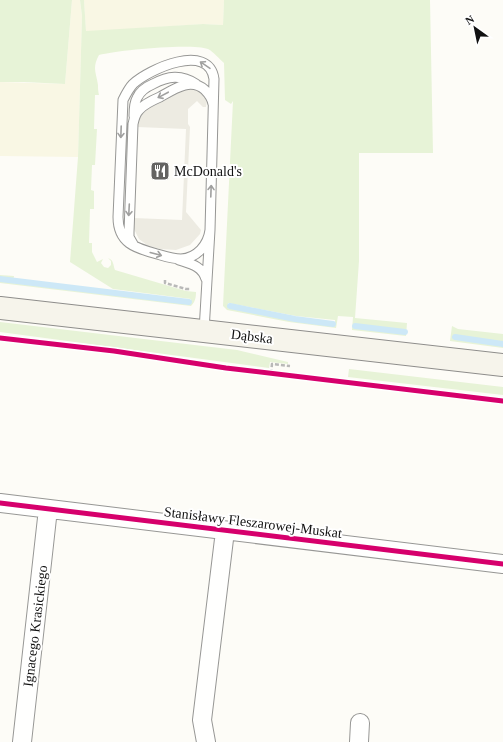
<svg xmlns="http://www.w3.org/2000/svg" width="503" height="742" font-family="'Times New Roman',serif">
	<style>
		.farmland { fill: #f9f7e4 }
		.green { fill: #e7f3d7; fill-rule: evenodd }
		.plaza { fill: #edebe2 }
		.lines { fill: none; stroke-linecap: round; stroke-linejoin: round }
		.stream { stroke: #cde8f7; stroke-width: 6 }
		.lane-casing { stroke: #979795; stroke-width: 11 }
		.street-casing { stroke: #979795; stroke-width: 20 }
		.secondary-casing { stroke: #8e8d8b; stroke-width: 24 }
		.path { stroke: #b9b9b8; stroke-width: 2.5; stroke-dasharray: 4 2; stroke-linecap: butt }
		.lane { stroke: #fffffe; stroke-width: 9 }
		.street { stroke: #fffffe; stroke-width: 18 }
		.secondary { stroke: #f6f4eb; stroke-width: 22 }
		.cycleway-casing { stroke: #fff; stroke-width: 8 }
		.cycleway { stroke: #d6006c; stroke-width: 5 }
		.oneway { stroke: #a0a09f }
		.labels { text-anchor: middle; stroke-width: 4; stroke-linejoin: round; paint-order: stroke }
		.poi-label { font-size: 14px; fill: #111; stroke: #fff; text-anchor: start }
		.street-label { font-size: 14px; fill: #111; stroke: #fff }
	</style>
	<rect width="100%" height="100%" fill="#fdfcf7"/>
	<path class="farmland" d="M 72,0 L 80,0 L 82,16 L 78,157 L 0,156 L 0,82 L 65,84 Z
		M 84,0 L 224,0 L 223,25 L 203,24 L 86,32 Z"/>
	<path class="green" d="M 0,0 L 72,0 L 65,84 L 24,82 L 0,82 Z
		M 80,0 L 84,0 L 86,31 L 203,24 L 223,25 L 224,0 L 430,0 L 433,153 L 359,153 L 359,261 L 355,318 L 407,323 L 406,336 L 352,330 L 353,317 L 338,316 L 336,328 L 289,322 L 227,310 L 223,306 L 233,101 L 231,104 L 225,100 L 224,63 C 219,59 214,52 208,49 C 191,43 118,50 99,55 C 92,68 96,72 98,85 C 98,88 98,91 99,95 L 95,95 L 94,129 L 97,129 L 95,165 L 92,165 L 91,190 L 94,191 L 94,209 L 90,209 L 89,243 L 92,243 L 92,252 L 97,262 L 103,259 L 101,263 L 104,267 L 108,268 L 111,265 L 111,261 L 108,258 C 114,260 113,265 115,270 L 186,291 L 196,292 C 196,298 195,302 191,306 L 0,283 L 0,275 L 14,276 L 13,283 L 190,304 L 191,299 L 113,289 L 70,262 L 78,157 L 82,16 ZM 228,303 L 296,316 L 335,320 L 335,326 L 295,321 L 228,308 Z
		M 0,322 L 237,350 L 288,362 L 288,364 L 270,362 L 269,368 L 0,332 Z
		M 452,326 L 458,329 L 503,334 L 503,348 L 450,341 Z
		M 349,369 L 503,387 L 503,395 L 348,377 Z"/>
	<path class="plaza" d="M 188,89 L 198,90 L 202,93 L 207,101 L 206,107 L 203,107 L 197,101 L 188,109 L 188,124 L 190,127 L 186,212 L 201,230 L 200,234 L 190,245 L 176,250 L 160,249 L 147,245 L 139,239 L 134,229 L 134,218 L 182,220 L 186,129 L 137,127 L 137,121 L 142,112 L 145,110 L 183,90 Z"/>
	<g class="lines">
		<path class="stream" d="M 0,279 L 189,302
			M 230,306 L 295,319 L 333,324
			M 355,326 L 405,332
			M 455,337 L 503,344"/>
		<g class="lane-casing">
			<path id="lane" d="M 134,116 C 134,110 134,103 137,98 C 140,91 146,87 153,84 C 168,76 181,74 196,84
				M 133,244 L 129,237 L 129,232 L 133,124 C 134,119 135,114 139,110 C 144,104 153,100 160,97 C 174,89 191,77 205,90 C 209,94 212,98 213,104
				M 179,260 C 191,264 202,266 206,279
				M 204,331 L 210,230 L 214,79 C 209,42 149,69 133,84 C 129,88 126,94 123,100 L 118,217 C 118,243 135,248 157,254 C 164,256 173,259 181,259 C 197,258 208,245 210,230"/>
		</g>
		<g class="street-casing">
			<path id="street" d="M 0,503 L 503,564
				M 22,742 L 48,509
				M 206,742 L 202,720 L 225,531
				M 359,742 L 360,723"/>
		</g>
		<g class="secondary-casing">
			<path id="secondary" d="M 0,308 L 503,365"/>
		</g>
		<path class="path" d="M 165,280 L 165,283 L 186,289 L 191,289
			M 271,373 L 272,364 L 290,366"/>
		<use href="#lane" class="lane"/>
		<use href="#street" class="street"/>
		<use href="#secondary" class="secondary"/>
		<g class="cycleway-casing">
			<path id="cycleway" d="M 0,338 L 114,351 L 226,368 L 503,401
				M 0,503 L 503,564"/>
		</g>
		<use href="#cycleway" class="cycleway"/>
	</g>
	<defs><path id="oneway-shaft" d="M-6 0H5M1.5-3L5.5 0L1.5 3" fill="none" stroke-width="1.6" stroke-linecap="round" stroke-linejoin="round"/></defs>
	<g class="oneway">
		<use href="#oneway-shaft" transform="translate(205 65) rotate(-146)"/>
		<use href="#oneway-shaft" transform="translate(163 95) rotate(152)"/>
		<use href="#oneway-shaft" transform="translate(121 132) rotate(92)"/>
		<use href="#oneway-shaft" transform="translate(211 191) rotate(-88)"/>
		<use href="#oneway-shaft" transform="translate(129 210) rotate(93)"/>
		<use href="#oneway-shaft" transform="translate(156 254) rotate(15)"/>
	</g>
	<defs>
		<g id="restaurant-square" transform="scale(1)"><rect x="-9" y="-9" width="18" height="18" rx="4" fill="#646362" stroke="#fff"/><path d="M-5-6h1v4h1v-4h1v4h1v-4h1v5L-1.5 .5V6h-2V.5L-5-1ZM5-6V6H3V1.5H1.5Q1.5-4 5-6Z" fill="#fff"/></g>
	</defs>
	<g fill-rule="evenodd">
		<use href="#restaurant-square" x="160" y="171"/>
	</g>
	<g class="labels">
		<g class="poi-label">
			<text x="174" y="176">McDonald's</text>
		</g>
		<g class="street-label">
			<text transform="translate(252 336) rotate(7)" y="5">Dąbska</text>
			<text transform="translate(253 522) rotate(7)" y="5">Stanisławy Fleszarowej-Muskat</text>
			<text transform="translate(35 626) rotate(-83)" y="5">Ignacego Krasickiego</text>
		</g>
	</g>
	<g transform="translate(475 28) rotate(327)" stroke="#ffffff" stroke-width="3" paint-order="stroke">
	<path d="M0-3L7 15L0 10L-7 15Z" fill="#111111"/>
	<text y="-6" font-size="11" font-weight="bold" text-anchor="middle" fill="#111111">N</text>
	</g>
</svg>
